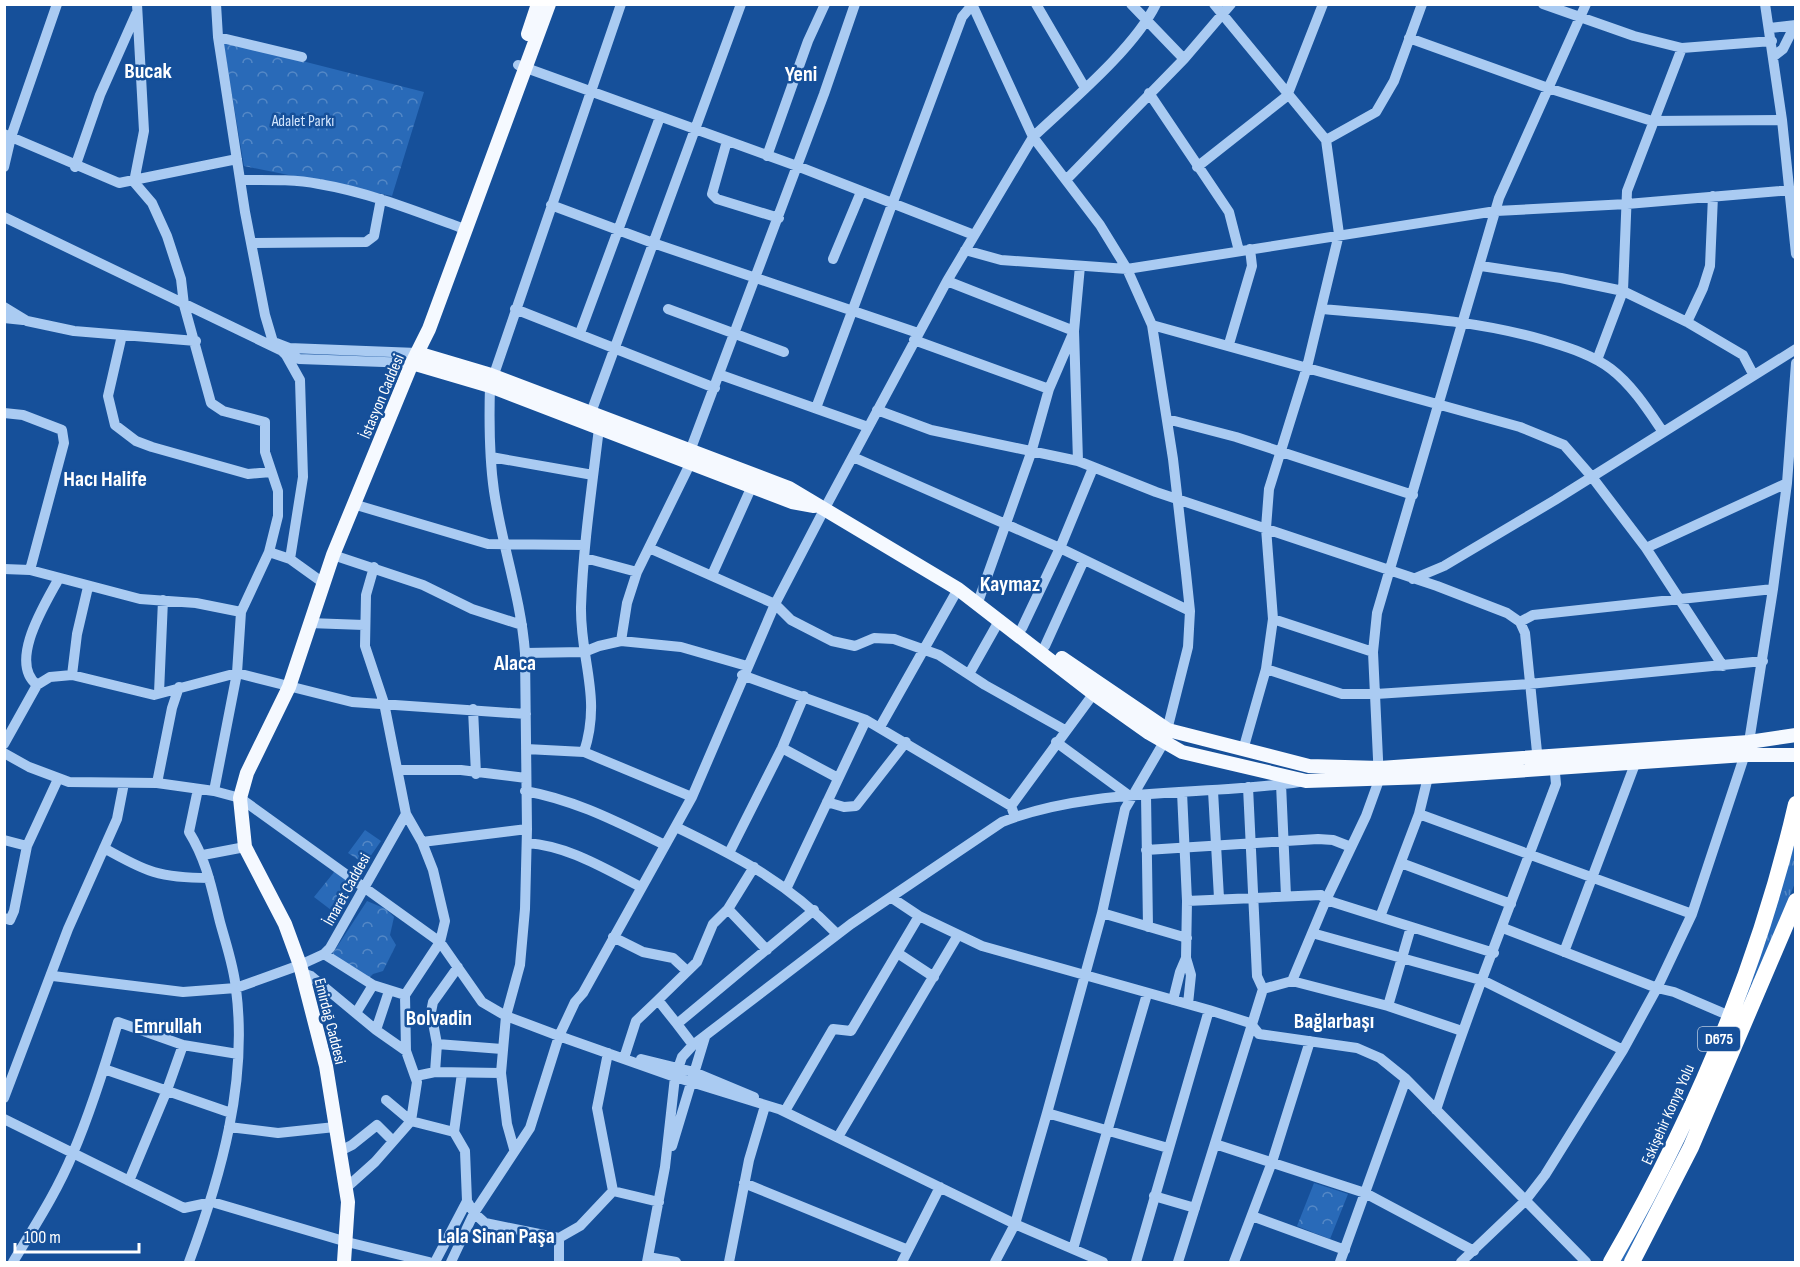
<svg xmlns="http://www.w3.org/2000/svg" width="1800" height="1267" font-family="'Sofia Sans Condensed',sans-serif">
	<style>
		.grass { fill: url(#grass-tufts) }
		.park { fill: url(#park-crowns) }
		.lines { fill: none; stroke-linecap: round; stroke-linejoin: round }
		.minor { stroke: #aacbf2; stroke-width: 10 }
		.major { stroke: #f5f9ff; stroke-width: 14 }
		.highway { stroke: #fff; stroke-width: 16 }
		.labels { text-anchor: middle; stroke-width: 5; stroke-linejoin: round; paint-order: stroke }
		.shield { fill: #16509a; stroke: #b9cae1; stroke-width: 1.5 }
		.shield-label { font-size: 15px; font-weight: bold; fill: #fff }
		.park-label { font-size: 16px; fill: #d2e5fd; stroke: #16509a }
		.street-label { font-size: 16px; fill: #fff; stroke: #16509a }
		.district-label { font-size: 22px; font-weight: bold; fill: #fff; stroke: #16509a }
	</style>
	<defs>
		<pattern id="grass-tufts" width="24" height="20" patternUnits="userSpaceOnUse" patternTransform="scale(1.5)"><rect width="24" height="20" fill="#296ab8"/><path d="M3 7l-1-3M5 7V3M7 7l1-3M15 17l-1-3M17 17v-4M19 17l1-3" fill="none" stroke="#5488c6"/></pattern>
		<pattern id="park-crowns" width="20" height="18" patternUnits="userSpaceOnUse" patternTransform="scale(1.5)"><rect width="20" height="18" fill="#296ab8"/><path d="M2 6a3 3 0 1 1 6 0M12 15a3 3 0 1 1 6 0" fill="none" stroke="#5488c6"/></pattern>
	</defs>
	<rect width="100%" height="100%" fill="#16509a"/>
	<path class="grass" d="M 1795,833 L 1795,883 L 1713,1081 L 1627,1262 L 1618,1262 L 1710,1080 L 1765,943 Z"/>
	<path class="park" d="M 223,41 L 424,92 L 392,196 L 244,166 Z
		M 365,830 L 381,841 L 365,864 L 348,853 Z
		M 335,871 L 356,887 L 335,913 L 314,897 Z
		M 367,901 L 386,909 L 394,917 L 390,935 L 396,945 L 383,971 L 373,974 L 366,981 L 331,956 Z
		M 1314,1183 L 1348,1194 L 1330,1239 L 1297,1226 Z"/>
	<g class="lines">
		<path class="minor" d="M 137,4 L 144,131 L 134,182 L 152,203 L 167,236 L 181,279 L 184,305 L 211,403 L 223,411 L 265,422 L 265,452 L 278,491 L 278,516 L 269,552 L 241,612 L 237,673 L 214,791
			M 216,4 L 218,37 L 245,212 L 265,315 L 273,342 L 286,355 L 300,380 L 303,477 L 290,559
			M 1036,4 L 1085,88
			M 1131,4 L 1184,59
			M 1214,4 L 1326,140 L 1339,234 L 1307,367 L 1269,489 L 1266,528 L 1273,619 L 1266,669 L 1243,750
			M 1543,4 L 1634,36 L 1682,48 L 1772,41
			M 1765,4 L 1782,120 L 1796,254
			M 1770,28 L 1796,25
			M 218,37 L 302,57
			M 1409,38 L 1548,88 L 1652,121 L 1782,120
			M 1774,56 L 1783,49 L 1795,25
			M 518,65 L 797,166 L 974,235
			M 1149,93 L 1229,212 L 1239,251
			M 4,134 L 119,183 L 237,159
			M 1326,140 L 1376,112 L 1394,81 L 1422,4
			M 727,141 L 712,194 L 717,199 L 779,218
			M 767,156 L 808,41 L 825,4
			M 4,167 L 11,137 L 57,4
			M 75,167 L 100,95 L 136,14
			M 1197,167 L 1287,96 L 1323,4
			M 241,180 C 266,180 293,179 319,184 C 367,192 413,210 459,227
			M 1066,180 L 1184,59 L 1231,4
			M 551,205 L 653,243 L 918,333
			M 4,217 L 299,359 L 412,363
			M 252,243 L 366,242 L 374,236 L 381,199
			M 965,250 L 1001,260 L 1127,269 L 1496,211 L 1627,204 L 1791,190
			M 833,259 L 861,192
			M 1481,266 L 1561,278 L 1623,291 L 1687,322 L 1743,355 L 1753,374
			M 947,281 L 1074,331 L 1078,461
			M 4,307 L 27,321 L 74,331 L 196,341
			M 515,309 L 715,388
			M 668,309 L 784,352
			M 1323,309 C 1398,316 1471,319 1544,340 C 1566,347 1592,354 1611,369 C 1632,385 1648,410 1663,432
			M 4,318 L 23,320
			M 1687,322 L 1703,288 L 1710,266 L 1713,196
			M 1152,325 L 1520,427 L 1564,445 L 1592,477 L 1646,548 L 1723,666
			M 580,333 L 660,117
			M 122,335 L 108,396 L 115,425 L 136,441 L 152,447 L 248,474 L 271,472
			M 914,340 L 1049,389
			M 276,343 L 289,348 L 417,353
			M 1229,344 L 1252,266 L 1250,249
			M 1597,360 L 1623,291 L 1627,191 L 1682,48
			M 721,375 L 868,427
			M 816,408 L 962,17 L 973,4
			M 877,410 L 931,430 L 1078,461 L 1156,492 L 1437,586 L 1507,613 L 1520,622 L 1525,633 L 1538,762
			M 4,413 L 23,415 L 62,430 L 64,443 L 30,570
			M 589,418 L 741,4
			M 1167,419 L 1236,437 L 1413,495
			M 491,457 L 593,475
			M 853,457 L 1060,548 L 1190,611
			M 353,504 L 488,544 L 585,545
			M 649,548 L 775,604 L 791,620 L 832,641 L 855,646 L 874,638 L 894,639 L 939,655 L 985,685 L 1065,730
			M 1646,548 L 1787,483
			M 269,552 L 290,559 L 322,582
			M 333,555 L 423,585 L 472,609 L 522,625
			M 585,558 L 637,572
			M 4,569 L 30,570 L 140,599 L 196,603 L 241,612
			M 712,575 L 752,486
			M 1413,579 L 1444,566 L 1555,500 L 1796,349
			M 977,605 L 1031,453 L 1049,389 L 1074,331 L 1080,266
			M 1273,619 L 1373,652
			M 1520,622 L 1533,615 L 1773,589 L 1787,483 L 1796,363
			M 309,623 L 364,625
			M 1022,628 L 1060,548 L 1093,468
			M 621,641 L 627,603 L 637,572 L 691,462 L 690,451 L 824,94 L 855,4
			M 1045,646 L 1084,560
			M 525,653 L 584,652 L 599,646 L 621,641 L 681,647 L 747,666
			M 1266,669 L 1342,694 L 1376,694 L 1529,684 L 1763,661
			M 969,674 L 999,621
			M 72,675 L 77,634 L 88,587
			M 742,675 L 866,720 L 1011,806 L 1015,817
			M 37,685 C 8,662 45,604 58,580
			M 159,693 L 163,600
			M 473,709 L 476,774
			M 880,727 L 958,589
			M 1056,742 L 1131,797
			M 4,744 L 37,685 L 50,677 L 72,675 L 154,695 L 237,673 L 352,702 L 526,714
			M 782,748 L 838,778
			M 526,749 L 584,752 L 692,797
			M 584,752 C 602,697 580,660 581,607 C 583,547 592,487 599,428
			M 4,753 L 29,767 L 69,782 L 157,783 L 214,791 L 240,798 L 440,942 L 482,1002 L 506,1016 L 559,1036 L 675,1077 L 785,1111
			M 398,770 L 461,770 L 526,778
			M 157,783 L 172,708 L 179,687
			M 1281,784 L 1286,896
			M 525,791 C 576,800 619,823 665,845
			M 1213,791 L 1219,898
			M 1182,792 L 1187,901 L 1186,958 L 1191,975 L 1188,1004
			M 1146,795 L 1148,927
			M 827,802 L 844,807 L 856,806 L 906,742
			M 1011,806 L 1097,689
			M 1419,814 L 1692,914
			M 676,827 C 740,858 787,882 837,934
			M 4,840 L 27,846
			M 422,842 L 527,829
			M 527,843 C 569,846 605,869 641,887
			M 104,848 C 146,872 160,878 209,878
			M 1146,850 L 1318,839 L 1333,840 L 1351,847
			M 729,853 L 782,748 L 804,696
			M 203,855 L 245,847
			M 1401,863 L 1511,904
			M 787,887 L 866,720
			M 892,898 L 919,916 L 982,946 L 1209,1010 L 1250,1023 L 1259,1034 L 1357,1048 L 1380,1058 L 1406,1079 L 1586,1262
			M 1187,901 L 1321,895 L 1326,900 L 1494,953
			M 728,909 L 767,950
			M 1102,913 L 1187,938
			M 1380,917 L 1419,814 L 1428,777
			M 4,918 L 10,920 L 14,911 L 27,846 L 58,779
			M 1503,928 L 1657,988 L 1674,992 L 1730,1016
			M 1312,933 L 1484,981 L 1623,1050
			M 613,937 L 643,952 L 673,958 L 687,971
			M 1564,952 L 1635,764
			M 324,954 L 373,985 L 405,995
			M 899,954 L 934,977
			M 302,973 L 311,976 L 376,1030 L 406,1051
			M 53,976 L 183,992 L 236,988 L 300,965 L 324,954 L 330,948 L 406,814
			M 1292,981 L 1326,900 L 1366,816 L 1379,780 L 1373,652 L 1377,613 L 1499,198 L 1586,4
			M 1263,989 L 1292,981 L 1388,1006 L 1462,1031
			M 1173,1000 L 1180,972 L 1186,958
			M 1388,1006 L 1411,927
			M 356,1013 L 373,985
			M 677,1024 L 658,1000 L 697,962 L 713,924 L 728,909 L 754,867
			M 376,1030 L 389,991
			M 437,1044 L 502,1049
			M 693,1045 L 677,1024 L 814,910
			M 625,1055 L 636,1021 L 658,1000
			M 641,1059 L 694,1072 L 754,1097
			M 104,1069 L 231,1113
			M 435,1072 L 437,1044 L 431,1012 L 433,1002 L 458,967
			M 416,1076 L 435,1072 L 501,1073
			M 4,1098 L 68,929 L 117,819 L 124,783
			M 386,1100 L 411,1121 L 454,1132 L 465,1151 L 467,1201 L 474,1213 L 485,1223 L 559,1238 L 580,1226 L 613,1191 L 597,1108 L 608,1053
			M 779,1109 L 1015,1224 L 1103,1262
			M 1436,1110 C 1472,1000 1515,893 1556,784 L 1554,763
			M 785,1111 L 833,1029 L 851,1031 L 919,916
			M 1047,1113 L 1168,1148
			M 4,1119 L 184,1208 L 212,1202 L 347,1242 L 429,1262
			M 229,1127 L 278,1133 L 335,1127
			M 454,1132 L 462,1073
			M 838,1137 L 958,935
			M 1215,1144 L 1365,1193 L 1474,1251
			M 672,1146 L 705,1037
			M 514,1149 L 507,1124 L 501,1073 L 506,1016 L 520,965 L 525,909 L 527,829 L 525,653 C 521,598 502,546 494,491 C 489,456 489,421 490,386 L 621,4
			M 340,1151 L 352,1145 L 377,1125 L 393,1141
			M 129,1181 L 167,1090 L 183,1045
			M 744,1183 L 908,1250
			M 346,1188 L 375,1162 L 411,1121 L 417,1082 L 406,1051 L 405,995 L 440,942 L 445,921 L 433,870 L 422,842 L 406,814 L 384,703 L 365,646 L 366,595 L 374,567
			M 613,1191 L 659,1202
			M 1154,1196 L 1195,1208
			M 1252,1216 L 1345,1250
			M 1073,1249 L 1147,994
			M 648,1257 L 676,1262
			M 13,1262 C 34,1227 57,1192 73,1153 C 91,1111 105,1066 118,1022 L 183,1045 L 238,1054
			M 189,1262 C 221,1176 248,1082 236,989 C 234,967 226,944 220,922 C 212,890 207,861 189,832 L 198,789
			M 435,1262 L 467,1201
			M 451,1262 L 474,1213 L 530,1128 L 559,1036 L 575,1002 L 583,993 L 692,797 L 775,604 L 825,508 L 947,281 L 1033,137 L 972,4
			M 559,1262 L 559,1238
			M 647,1262 L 665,1167 L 675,1077 L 682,1057 L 693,1045 L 851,924 L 1002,822 C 1089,787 1207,796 1299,782
			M 729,1262 L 749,1160 L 765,1106
			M 902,1262 L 940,1187
			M 995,1262 L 1015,1224 L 1047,1113 L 1102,913 L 1125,809 L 1164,742 L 1188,647 L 1190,611 L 1186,573 L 1173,459 L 1152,325 L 1127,269 L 1100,225 L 1033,137 C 1070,102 1134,49 1156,4
			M 1136,1262 L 1209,1010
			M 1178,1262 L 1263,989 L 1257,976 L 1248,787
			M 1234,1262 L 1272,1162 L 1310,1041
			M 1340,1262 L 1406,1079
			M 1461,1262 L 1525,1201 L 1545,1175 L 1623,1050 L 1657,988 L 1692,914 L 1749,742 L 1773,589"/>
		<path class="major" d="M 528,34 L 538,4
			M 417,353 L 491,375 L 789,488 L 958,589 L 1094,694 L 1149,733 L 1182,752 L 1306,781 L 1428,777 L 1745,755 L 1796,755
			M 412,363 L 490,386 L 792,502 L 814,506
			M 1062,658 L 1168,730 L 1309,766 L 1380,768 L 1749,742 L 1796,735
			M 344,1262 L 348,1202 L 326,1066 L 300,965 L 285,924 L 245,847 L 240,798 L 247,773 L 289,687 L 333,555 L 412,363 L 429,329 L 549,4"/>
		<path class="highway" d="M 1611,1262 C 1693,1120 1759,965 1796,804
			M 1632,1262 L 1691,1147 L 1796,901"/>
	</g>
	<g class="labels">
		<rect class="shield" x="1698" y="1027" width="42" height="24" rx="4.5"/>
		<g class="shield-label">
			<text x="1719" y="1044">D675</text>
		</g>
		<g class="park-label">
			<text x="303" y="126">Adalet Parkı</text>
		</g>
		<g class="street-label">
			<text transform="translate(381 396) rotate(-67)" y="6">İstasyon Caddesi</text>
			<text transform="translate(346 889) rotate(-61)" y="6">İmaret Caddesi</text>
			<text transform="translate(331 1021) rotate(76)" y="6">Emirdağ Caddesi</text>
			<text transform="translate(1667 1114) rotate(-66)" y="6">Eskişehir Konya Yolu</text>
		</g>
		<g class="district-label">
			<text x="148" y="78">Bucak</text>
			<text x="801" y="81">Yeni</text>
			<text x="105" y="486">Hacı Halife</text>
			<text x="1010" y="591">Kaymaz</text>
			<text x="515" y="670">Alaca</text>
			<text x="439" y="1025">Bolvadin</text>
			<text x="1334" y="1028">Bağlarbaşı</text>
			<text x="168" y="1033">Emrullah</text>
			<text x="496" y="1243">Lala Sinan Paşa</text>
		</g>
	</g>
	<rect width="1800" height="1267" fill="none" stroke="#ffffff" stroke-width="12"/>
	<path d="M15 1243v9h124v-9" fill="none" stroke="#ffffff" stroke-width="3"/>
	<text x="24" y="1243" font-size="18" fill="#ffffff" stroke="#16509a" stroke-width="4.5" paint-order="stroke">100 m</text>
</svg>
